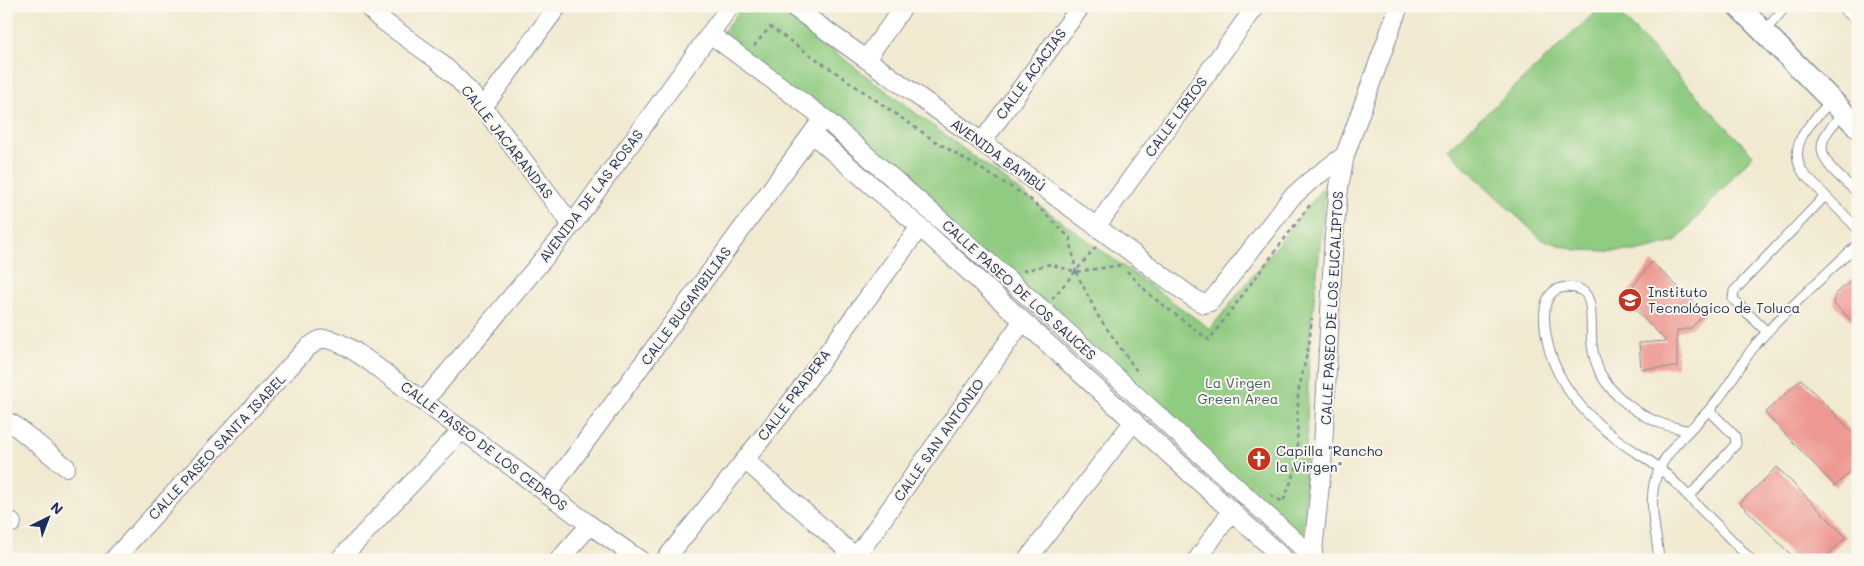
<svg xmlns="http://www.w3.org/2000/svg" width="1864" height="566" font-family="Mali,sans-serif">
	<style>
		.green { fill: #8fcb80; stroke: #557d6f }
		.building { fill: #ed9992 }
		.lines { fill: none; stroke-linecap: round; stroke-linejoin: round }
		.service-casing { stroke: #868c97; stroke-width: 11 }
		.minor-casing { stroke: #868c97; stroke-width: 20 }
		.tertiary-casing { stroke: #868c97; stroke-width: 24 }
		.path { stroke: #868c97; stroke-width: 2.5; stroke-dasharray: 4 4; stroke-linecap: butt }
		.service { stroke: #fff; stroke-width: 9 }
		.minor { stroke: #fff; stroke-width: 18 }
		.tertiary { stroke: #fff; stroke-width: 21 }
		.labels { text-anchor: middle; stroke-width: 4; stroke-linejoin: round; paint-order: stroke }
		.street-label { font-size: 14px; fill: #1b2f5e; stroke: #fbf7ec }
		.poi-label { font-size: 14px; fill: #1b2f5e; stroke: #fbf7ec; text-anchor: start }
		.park-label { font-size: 14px; fill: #3e5e68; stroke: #fbf7ec }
	</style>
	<rect width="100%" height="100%" fill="#fbf7ec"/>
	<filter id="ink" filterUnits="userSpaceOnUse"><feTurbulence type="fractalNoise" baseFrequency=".02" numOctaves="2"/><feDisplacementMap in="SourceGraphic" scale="10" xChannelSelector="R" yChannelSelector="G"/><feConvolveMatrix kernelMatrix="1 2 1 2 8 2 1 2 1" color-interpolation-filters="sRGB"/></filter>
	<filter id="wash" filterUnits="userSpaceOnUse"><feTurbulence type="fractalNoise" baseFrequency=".0096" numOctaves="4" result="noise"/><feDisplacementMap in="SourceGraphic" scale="20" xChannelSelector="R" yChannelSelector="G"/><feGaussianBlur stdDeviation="1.12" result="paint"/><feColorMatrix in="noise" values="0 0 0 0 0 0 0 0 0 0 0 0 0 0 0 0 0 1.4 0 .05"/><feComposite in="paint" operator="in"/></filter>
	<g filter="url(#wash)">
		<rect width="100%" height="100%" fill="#f1e9d0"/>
		<path class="green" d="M 743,6 L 773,6 L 1029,198 L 1210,329 L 1327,183 L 1309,345 L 1304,543 L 720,36 Z
			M 1602,6 L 1612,6 L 1753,155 L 1675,242 L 1640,251 L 1607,251 L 1575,250 L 1541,239 L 1447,150 Z"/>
		<g id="blocks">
			<path class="building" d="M 1652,262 L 1705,313 L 1691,328 L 1677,331 L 1677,367 L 1641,369 L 1639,343 L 1666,341 L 1624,298 Z
				M 1858,273 L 1858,326 L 1834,304 L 1835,295 Z
				M 1801,379 L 1858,438 L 1858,464 L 1835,486 L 1765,413 Z
				M 1777,467 L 1846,537 L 1823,560 L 1796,560 L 1740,503 Z"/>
		</g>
	</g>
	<g filter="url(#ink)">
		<use href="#blocks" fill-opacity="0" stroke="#868c97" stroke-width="1"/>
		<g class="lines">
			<g class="service-casing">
				<path id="service" d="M 1840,6 L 1858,22
					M 1764,32 L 1786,6
					M 1831,101 C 1813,121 1784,145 1804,174 L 1858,229
					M 1843,113 C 1837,121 1828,129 1824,138 C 1814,160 1844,180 1858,193
					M 1767,332 L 1733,299 L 1734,291 L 1825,196
					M 1689,431 C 1680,428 1670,427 1660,423 C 1636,414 1613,396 1600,373 C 1596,364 1593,354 1592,344 C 1590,331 1595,296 1581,290 C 1573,286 1560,286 1553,292 C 1544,299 1544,316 1545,327 C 1550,377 1583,415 1622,443 C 1634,452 1649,459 1660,469 C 1672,478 1682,490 1693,501 C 1712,520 1732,540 1751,560
					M 1689,497 L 1736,444 L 1735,436 L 1709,410
					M 1659,560 C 1657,534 1648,506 1655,480 C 1665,447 1695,428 1715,403 C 1731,384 1741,362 1757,343 C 1788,308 1824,276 1858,244"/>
			</g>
			<g class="minor-casing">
				<path id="minor" d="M 367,6 L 379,18 L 437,60 L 458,79 L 483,107 L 572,225
					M 792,6 L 982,142 L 1193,298 L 1204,304 L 1210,302 L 1217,294 L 1291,198 L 1310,181 L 1345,155
					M 710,34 L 824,118 L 1042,309 L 1316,560
					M 866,59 L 904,6
					M 483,107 L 558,6
					M 812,134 L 920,227 L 1285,560
					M 982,142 L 1081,6
					M 1096,227 L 1256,6
					M 424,401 L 572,225 L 730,6
					M 6,421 L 14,425 L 66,467
					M 745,460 L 859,560
					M 547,494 L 819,124
					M 6,518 L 12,523
					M 856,557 L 1022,322
					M 113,560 L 307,348 C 312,345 318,339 324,339 C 339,339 359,354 370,362 L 590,525 L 640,560
					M 339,560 L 461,431
					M 559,560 L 590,525
					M 665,560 L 791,402 L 920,227
					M 1027,560 L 1134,421
					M 1197,560 L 1232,510
					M 1312,560 L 1322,467 L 1334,235 L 1339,187 L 1345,155 L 1399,6"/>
			</g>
			<g class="tertiary-casing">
				<path id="tertiary" d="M 1738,6 L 1858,127"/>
			</g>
			<path class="path" d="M 754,46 L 770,27 L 935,141 L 1029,198 L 1070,238 L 1076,272
				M 1023,271 L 1050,264 L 1076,272 L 1122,265
				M 1127,271 L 1151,296 L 1209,340 L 1312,202
				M 1076,272 L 1098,316 L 1139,374
				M 1052,299 L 1097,246
				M 1271,495 L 1283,502 L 1297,467 L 1298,392 L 1309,345 L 1312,318"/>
			<use href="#service" class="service"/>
			<use href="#minor" class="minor"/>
			<use href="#tertiary" class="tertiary"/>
		</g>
	</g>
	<defs>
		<g id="university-disc" transform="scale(1.25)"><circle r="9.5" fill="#c8321e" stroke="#fbf7ec"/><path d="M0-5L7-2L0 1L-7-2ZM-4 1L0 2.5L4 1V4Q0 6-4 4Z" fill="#fff"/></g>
		<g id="church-disc" transform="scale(1.25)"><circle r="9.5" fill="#c8321e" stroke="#fbf7ec"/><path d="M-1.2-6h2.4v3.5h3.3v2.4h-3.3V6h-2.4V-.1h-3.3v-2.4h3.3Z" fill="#fff"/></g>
	</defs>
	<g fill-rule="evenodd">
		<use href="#university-disc" x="1630" y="300"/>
		<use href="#church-disc" x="1259" y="459"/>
	</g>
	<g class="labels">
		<g class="street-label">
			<text transform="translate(1031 74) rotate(-54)" y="5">CALLE ACACIAS</text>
			<text transform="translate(1176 117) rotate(-54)" y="5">CALLE LIRIOS</text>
			<text transform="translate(507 142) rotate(52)" y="5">CALLE JACARANDAS</text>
			<text transform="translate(998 155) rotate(36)" y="5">AVENIDA BAMBÚ</text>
			<text transform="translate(591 196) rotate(-53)" y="5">AVENIDA DE LAS ROSAS</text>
			<text transform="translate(1019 290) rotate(42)" y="5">CALLE PASEO DE LOS SAUCES</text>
			<text transform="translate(686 306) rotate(-54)" y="5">CALLE BUGAMBILIAS</text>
			<text transform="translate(1332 308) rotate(-87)" y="5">CALLE PASEO DE LOS EUCALIPTOS</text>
			<text transform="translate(794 395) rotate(-53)" y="5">CALLE PRADERA</text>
			<text transform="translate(939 440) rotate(-55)" y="5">CALLE SAN ANTONIO</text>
			<text transform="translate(484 446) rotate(37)" y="5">CALLE PASEO DE LOS CEDROS</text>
			<text transform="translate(217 447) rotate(-47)" y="5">CALLE PASEO SANTA ISABEL</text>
		</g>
		<g class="poi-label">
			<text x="1648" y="297">Instituto<tspan x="1648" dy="16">Tecnológico de Toluca</tspan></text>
			<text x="1276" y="456">Capilla "Rancho<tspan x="1276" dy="16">la Virgen"</tspan></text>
		</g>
		<g class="park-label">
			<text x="1238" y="388">La Virgen<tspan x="1238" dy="16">Green Area</tspan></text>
		</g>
	</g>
	<rect width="1864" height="566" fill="none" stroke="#fbf7ec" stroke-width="25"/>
	<g transform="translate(48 518) rotate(42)" stroke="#fbf7ec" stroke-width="4" paint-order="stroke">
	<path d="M0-4L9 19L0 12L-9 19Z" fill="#1b2f5e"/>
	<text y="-8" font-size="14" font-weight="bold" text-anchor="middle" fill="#1b2f5e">N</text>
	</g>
</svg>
